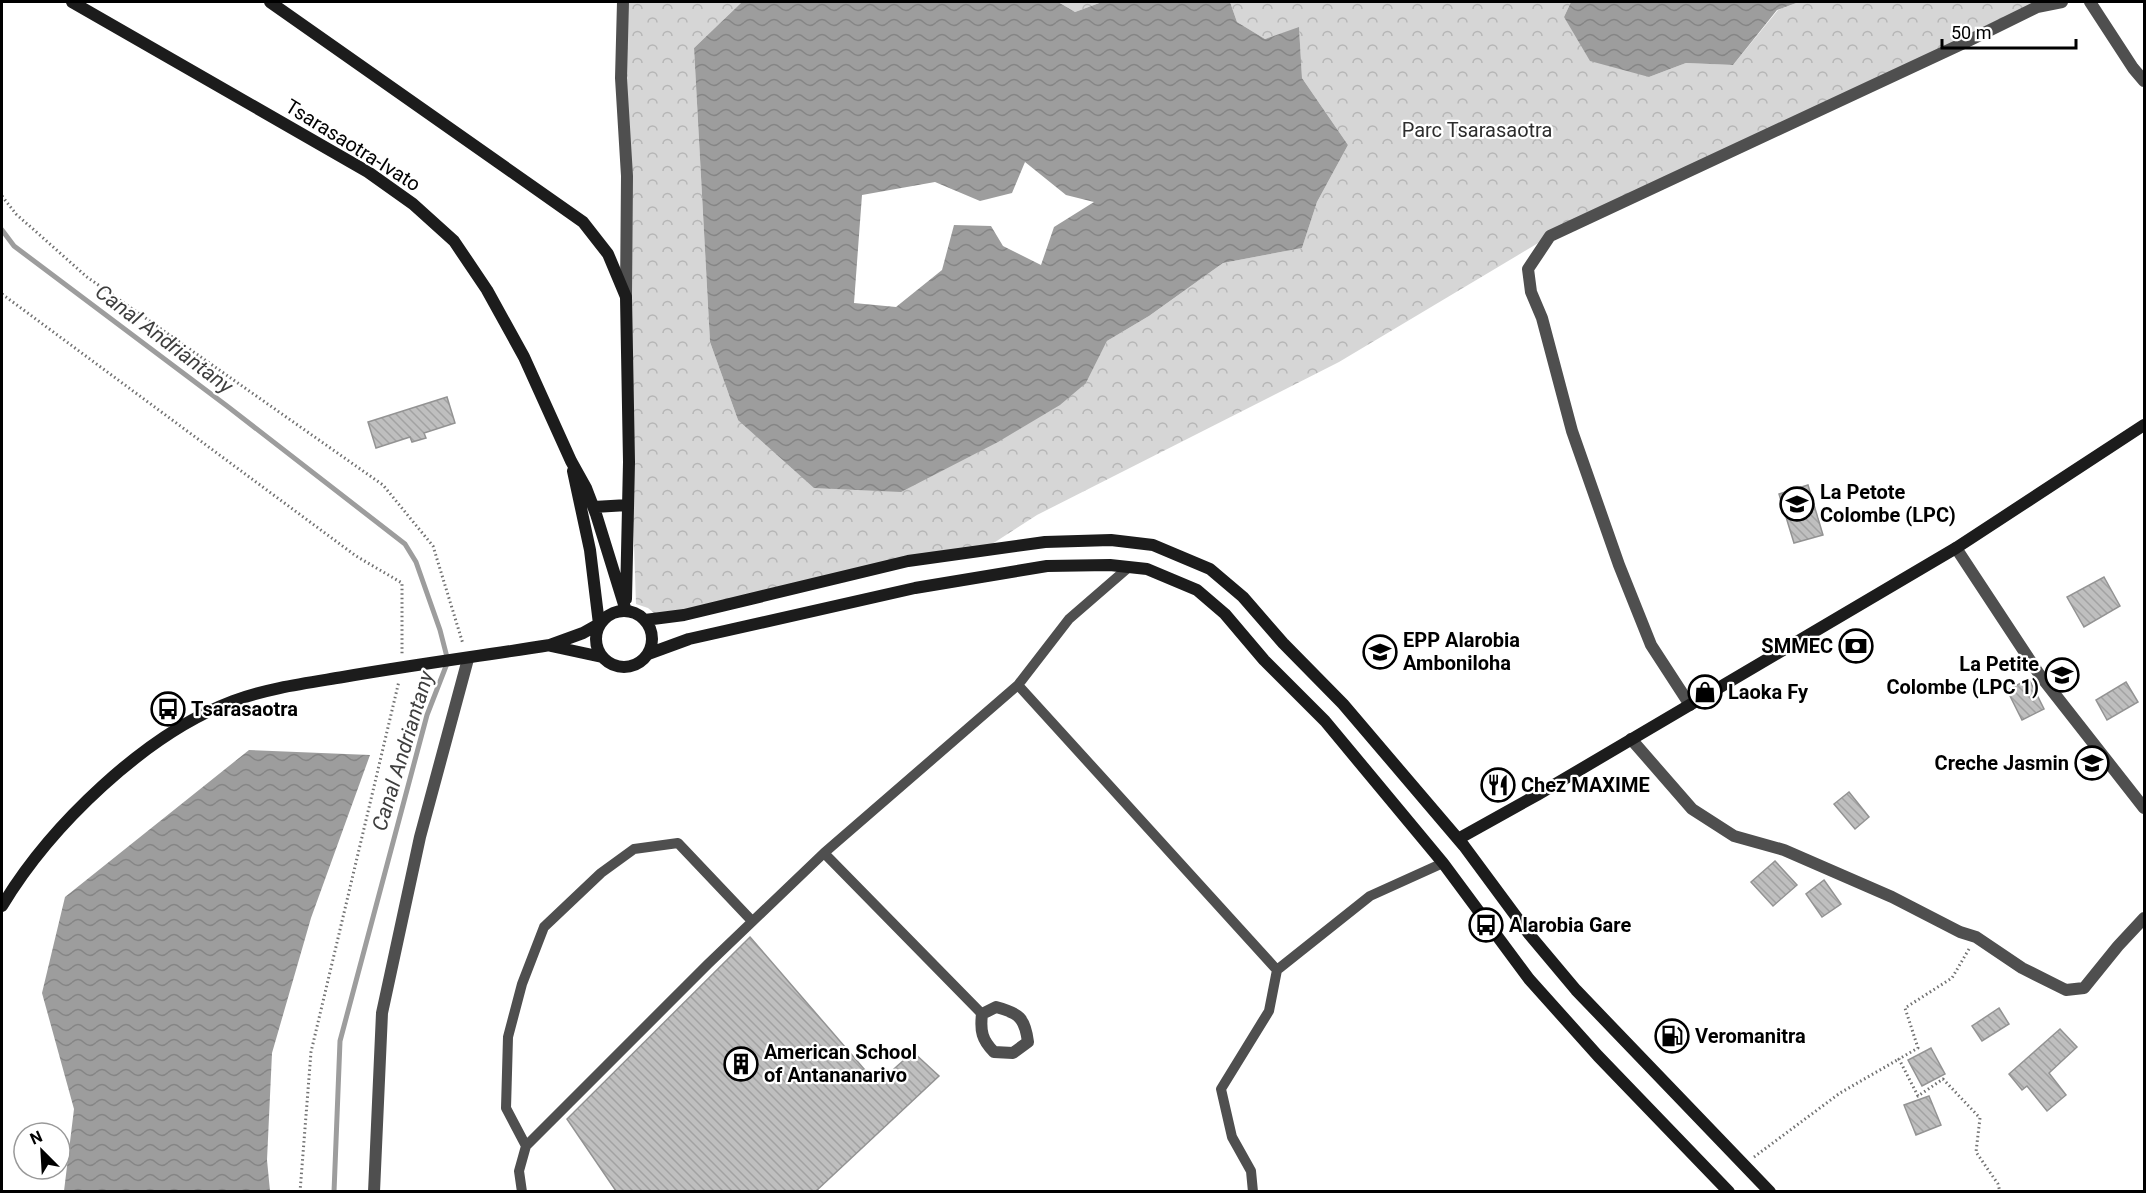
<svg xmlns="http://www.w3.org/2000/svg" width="2146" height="1193" font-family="Roboto,sans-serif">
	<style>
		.park { fill: url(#park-crowns) }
		.water { fill: url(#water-waves); fill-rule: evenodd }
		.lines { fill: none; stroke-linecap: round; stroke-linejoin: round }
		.stream { stroke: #9d9d9d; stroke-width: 5 }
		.building { fill: url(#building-back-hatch); stroke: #939393; stroke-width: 1.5 }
		.path { stroke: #717171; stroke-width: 3; stroke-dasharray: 1.5 3; stroke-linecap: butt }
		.lane { stroke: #4f4f4f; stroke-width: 10 }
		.street { stroke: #4f4f4f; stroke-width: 12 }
		.secondary { stroke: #1c1c1c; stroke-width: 12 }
		.labels { text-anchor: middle; stroke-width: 4.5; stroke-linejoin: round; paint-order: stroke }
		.park-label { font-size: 20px; fill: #2d2d2d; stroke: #fff }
		.street-label { font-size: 20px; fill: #000; stroke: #fff }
		.poi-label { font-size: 20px; font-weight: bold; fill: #000; stroke: #fff; text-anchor: start }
		.water-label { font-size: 21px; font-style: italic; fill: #3e3e3e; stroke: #fff }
	</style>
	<defs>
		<pattern id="park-crowns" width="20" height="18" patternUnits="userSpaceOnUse" patternTransform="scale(1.5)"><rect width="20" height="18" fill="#d6d6d6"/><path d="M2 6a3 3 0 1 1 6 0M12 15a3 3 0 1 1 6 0" fill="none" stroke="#b6b6b6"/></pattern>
		<pattern id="water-waves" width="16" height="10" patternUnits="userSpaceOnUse" patternTransform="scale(1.5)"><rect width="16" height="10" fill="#9d9d9d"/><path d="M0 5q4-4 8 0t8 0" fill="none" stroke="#858585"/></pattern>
		<pattern id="building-back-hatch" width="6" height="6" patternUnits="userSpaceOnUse" patternTransform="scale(1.5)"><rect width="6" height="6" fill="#bfbfbf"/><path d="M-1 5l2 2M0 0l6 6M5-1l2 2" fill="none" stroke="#a2a2a2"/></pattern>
	</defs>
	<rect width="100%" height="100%" fill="#fff"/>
	<path class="park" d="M 623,2 L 742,2 L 694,48 L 710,342 L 738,420 L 1086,383 L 1107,341 L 1149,316 L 1223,263 L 1302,248 L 1317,202 L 1348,145 L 1302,78 L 1299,28 L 1265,39 L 1237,22 L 1230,2 L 1571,2 L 1564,17 L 1649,77 L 1686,63 L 1733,65 L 1778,10 L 1799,2 L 2049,2 L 1550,236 L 1339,362 L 1037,515 L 989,546 L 728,605 L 655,614 L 648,608 L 636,604 L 627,339 Z
		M 1058,2 L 1102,2 L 1075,12 Z"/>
	<path class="water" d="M 742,2 L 1058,2 L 1075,12 L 1102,2 L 1230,2 L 1237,22 L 1265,39 L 1299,27 L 1302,78 L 1348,145 L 1317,202 L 1302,248 L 1223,263 L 1149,316 L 1107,341 L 1086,383 L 1060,405 L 998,442 L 901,492 L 814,488 L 738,420 L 710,342 L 694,48 ZM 1025,162 L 1066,195 L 1094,202 L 1054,227 L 1041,265 L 1003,246 L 991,226 L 954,225 L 942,270 L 896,307 L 854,303 L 862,195 L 935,182 L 980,201 L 1012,193 Z
		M 1571,2 L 1799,2 L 1777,10 L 1733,65 L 1686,63 L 1649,77 L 1590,61 L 1564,17 Z
		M 249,750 L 370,755 L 311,918 L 272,1053 L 267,1160 L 270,1191 L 64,1191 L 74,1109 L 42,993 L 65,897 Z"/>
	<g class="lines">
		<path class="stream" d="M 2,230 L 14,246 L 227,406 L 405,544 L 416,562 L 440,630 L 448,661 L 427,715 L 340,1041 L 334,1192"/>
	</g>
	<path class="building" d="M 447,397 L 455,423 L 424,433 L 426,438 L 412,442 L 410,437 L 376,448 L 368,422 Z
		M 1808,485 L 1823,535 L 1794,543 L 1779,494 Z
		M 2104,577 L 2120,606 L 2084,627 L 2067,597 Z
		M 2029,679 L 2044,709 L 2022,720 L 2007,690 Z
		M 2126,682 L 2138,702 L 2107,720 L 2096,700 Z
		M 1849,792 L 1869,817 L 1855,829 L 1834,804 Z
		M 1775,861 L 1797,885 L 1773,906 L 1751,882 Z
		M 1824,880 L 1841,904 L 1822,917 L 1806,894 Z
		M 750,937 L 877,1084 L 913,1052 L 939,1076 L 816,1191 L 616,1191 L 567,1119 Z
		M 1999,1008 L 2009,1024 L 1982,1041 L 1972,1026 Z
		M 2060,1029 L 2077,1047 L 2049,1073 L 2066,1095 L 2047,1111 L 2027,1086 L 2022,1090 L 2009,1074 Z
		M 1931,1048 L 1945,1074 L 1922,1086 L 1908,1060 Z
		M 1929,1096 L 1941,1125 L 1916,1135 L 1904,1105 Z"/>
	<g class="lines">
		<path class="path" d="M 2,196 L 16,214 L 87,277 L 383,485 L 433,546 L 463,644
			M 2,294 L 356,556 L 402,583 L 402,654
			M 1969,949 L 1952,978 L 1905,1008 L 1918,1048 L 1899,1059 L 1918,1096 L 1943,1079 L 1980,1118 L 1976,1152 L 1998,1184 L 2000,1192
			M 1754,1157 L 1840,1093 L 1899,1059
			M 300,1192 L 311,1052 L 399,681"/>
		<path class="lane" d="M 1018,685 L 1277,970 L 1370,896 L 1443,863
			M 824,853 L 982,1014
			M 526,1146 L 506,1108 L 508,1037 L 522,984 L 544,927 L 601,873 L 634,849 L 678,843 L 752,921
			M 522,1192 L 519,1171 L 526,1146 L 708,964 L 824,853 L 1018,685 L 1069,619 L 1129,567
			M 1253,1192 L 1251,1171 L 1232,1137 L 1221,1089 L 1269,1011 L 1277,970"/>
		<path class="street" d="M 623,2 L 621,78 L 627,176 L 626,296
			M 2090,2 L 2133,68 L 2144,81
			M 1956,548 L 2039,674 L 2144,808
			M 1690,705 L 1651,645 L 1619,565 L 1572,431 L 1542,318 L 1531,292 L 1528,269 L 1550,236 L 1968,41 L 2037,7 L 2062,2
			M 1631,739 L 1692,809 L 1734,836 L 1784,850 L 1892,897 L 1960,932 L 1976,937 L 2022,968 L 2066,990 L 2084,988 L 2118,946 L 2144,918
			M 996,1007 C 1019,1013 1025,1018 1028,1042 L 1013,1053 L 994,1052 C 982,1040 980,1031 982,1014 Z
			M 374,1192 L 382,1013 L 420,837 L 468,659"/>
		<path class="secondary" d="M 72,2 L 368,172 L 413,204 L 454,241 L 487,290 L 524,357 L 571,461 L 586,488 L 596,514 L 626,611
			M 270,2 L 583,222 L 608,254 L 626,297 L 629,462 L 626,599
			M 573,471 L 590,550 L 599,624
			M 594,507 L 628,505
			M596 639a28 28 0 1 1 56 0a28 28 0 1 1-56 0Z
			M 645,620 L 684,615 L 908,561 L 1045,542 L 1111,540 L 1153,545 L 1210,569 L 1243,597 L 1283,643 L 1343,704 L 1464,846 L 1529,934 L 1576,990 L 1770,1192
			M 551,646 L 602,657
			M 648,654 L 689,639 L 915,588 L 1047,566 L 1110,565 L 1147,569 L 1197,590 L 1225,614 L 1264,660 L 1325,721 L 1443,863 L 1529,979 L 1598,1056 L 1729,1192
			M 1458,839 L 1537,795 L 1956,548 L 2144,425
			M 2,906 C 50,826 145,734 233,701 C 268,688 307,683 343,677 C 412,665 481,656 550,645 L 583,633 L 599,624"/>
	</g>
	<defs>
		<g id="school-ring" transform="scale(1.725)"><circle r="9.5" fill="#fff" stroke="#000" stroke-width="1.5"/><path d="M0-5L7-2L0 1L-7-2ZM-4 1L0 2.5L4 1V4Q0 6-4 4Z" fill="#000"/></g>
		<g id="bank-ring" transform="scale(1.725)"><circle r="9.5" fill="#fff" stroke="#000" stroke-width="1.5"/><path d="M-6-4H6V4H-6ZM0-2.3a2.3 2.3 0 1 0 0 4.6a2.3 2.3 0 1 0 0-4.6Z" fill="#000"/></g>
		<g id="shop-ring" transform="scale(1.725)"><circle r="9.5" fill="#fff" stroke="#000" stroke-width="1.5"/><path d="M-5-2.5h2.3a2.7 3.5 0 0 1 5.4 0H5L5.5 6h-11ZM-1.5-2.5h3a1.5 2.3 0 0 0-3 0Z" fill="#000"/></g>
		<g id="bus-ring" transform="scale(1.725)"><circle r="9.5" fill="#fff" stroke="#000" stroke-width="1.5"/><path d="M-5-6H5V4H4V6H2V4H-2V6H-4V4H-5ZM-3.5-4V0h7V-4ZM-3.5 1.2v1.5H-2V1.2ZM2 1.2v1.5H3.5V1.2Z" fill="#000"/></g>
		<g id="restaurant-ring" transform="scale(1.725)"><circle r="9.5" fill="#fff" stroke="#000" stroke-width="1.5"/><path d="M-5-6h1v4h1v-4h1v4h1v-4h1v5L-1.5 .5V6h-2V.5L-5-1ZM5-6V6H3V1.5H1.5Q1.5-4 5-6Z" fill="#000"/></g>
		<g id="fuel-ring" transform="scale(1.725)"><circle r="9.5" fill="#fff" stroke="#000" stroke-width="1.5"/><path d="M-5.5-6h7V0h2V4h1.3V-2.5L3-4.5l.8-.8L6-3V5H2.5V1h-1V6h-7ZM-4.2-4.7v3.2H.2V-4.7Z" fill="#000"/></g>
		<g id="building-ring" transform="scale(1.725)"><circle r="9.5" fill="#fff" stroke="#000" stroke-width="1.5"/><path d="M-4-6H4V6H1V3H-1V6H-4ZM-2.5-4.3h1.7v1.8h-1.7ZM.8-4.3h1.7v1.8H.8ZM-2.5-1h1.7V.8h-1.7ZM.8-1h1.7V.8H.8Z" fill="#000"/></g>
	</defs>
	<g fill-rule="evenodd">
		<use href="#school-ring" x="1797" y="504"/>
		<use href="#bank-ring" x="1856" y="646"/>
		<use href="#school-ring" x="1380" y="652"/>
		<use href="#school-ring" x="2062" y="675"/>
		<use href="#shop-ring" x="1705" y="692"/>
		<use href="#bus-ring" x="168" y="709"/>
		<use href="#school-ring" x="2092" y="763"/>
		<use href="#restaurant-ring" x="1498" y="785"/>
		<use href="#bus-ring" x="1486" y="925"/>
		<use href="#fuel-ring" x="1672" y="1036"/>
		<use href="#building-ring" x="741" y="1064"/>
	</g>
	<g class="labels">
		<g class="park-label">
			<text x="1477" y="137">Parc Tsarasaotra</text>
		</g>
		<g class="street-label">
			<text transform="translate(353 145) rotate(32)" y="7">Tsarasaotra-Ivato</text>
		</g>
		<g class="poi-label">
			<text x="1820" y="499">La Petote<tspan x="1820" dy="23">Colombe (LPC)</tspan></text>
			<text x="1403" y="647">EPP Alarobia<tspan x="1403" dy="23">Amboniloha</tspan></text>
			<text x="1833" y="653" text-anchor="end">SMMEC</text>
			<text x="2039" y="671" text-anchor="end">La Petite<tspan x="2039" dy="23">Colombe (LPC 1)</tspan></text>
			<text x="1728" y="699">Laoka Fy</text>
			<text x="191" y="716">Tsarasaotra</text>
			<text x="2069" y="770" text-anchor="end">Creche Jasmin</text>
			<text x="1521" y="792">Chez MAXIME</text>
			<text x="1509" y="932">Alarobia Gare</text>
			<text x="1695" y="1043">Veromanitra</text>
			<text x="764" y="1059">American School<tspan x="764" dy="23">of Antananarivo</tspan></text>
		</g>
		<g class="water-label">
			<text transform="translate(164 339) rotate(37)" y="7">Canal Andriantany</text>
			<text transform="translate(403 751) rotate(-73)" y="7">Canal Andriantany</text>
		</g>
	</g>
	<rect width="2146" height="1193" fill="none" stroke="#000000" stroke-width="6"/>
	<g transform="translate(42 1151) rotate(336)"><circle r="28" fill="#ffffff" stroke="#999999" stroke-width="1.5"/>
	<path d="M0-4.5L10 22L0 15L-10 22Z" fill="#000000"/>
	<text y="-9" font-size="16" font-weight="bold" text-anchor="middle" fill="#000000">N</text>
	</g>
	<path d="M1942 39v9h134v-9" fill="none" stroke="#000000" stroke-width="3"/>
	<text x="1951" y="39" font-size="18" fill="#000000" stroke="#ffffff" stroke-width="4.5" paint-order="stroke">50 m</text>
</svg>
